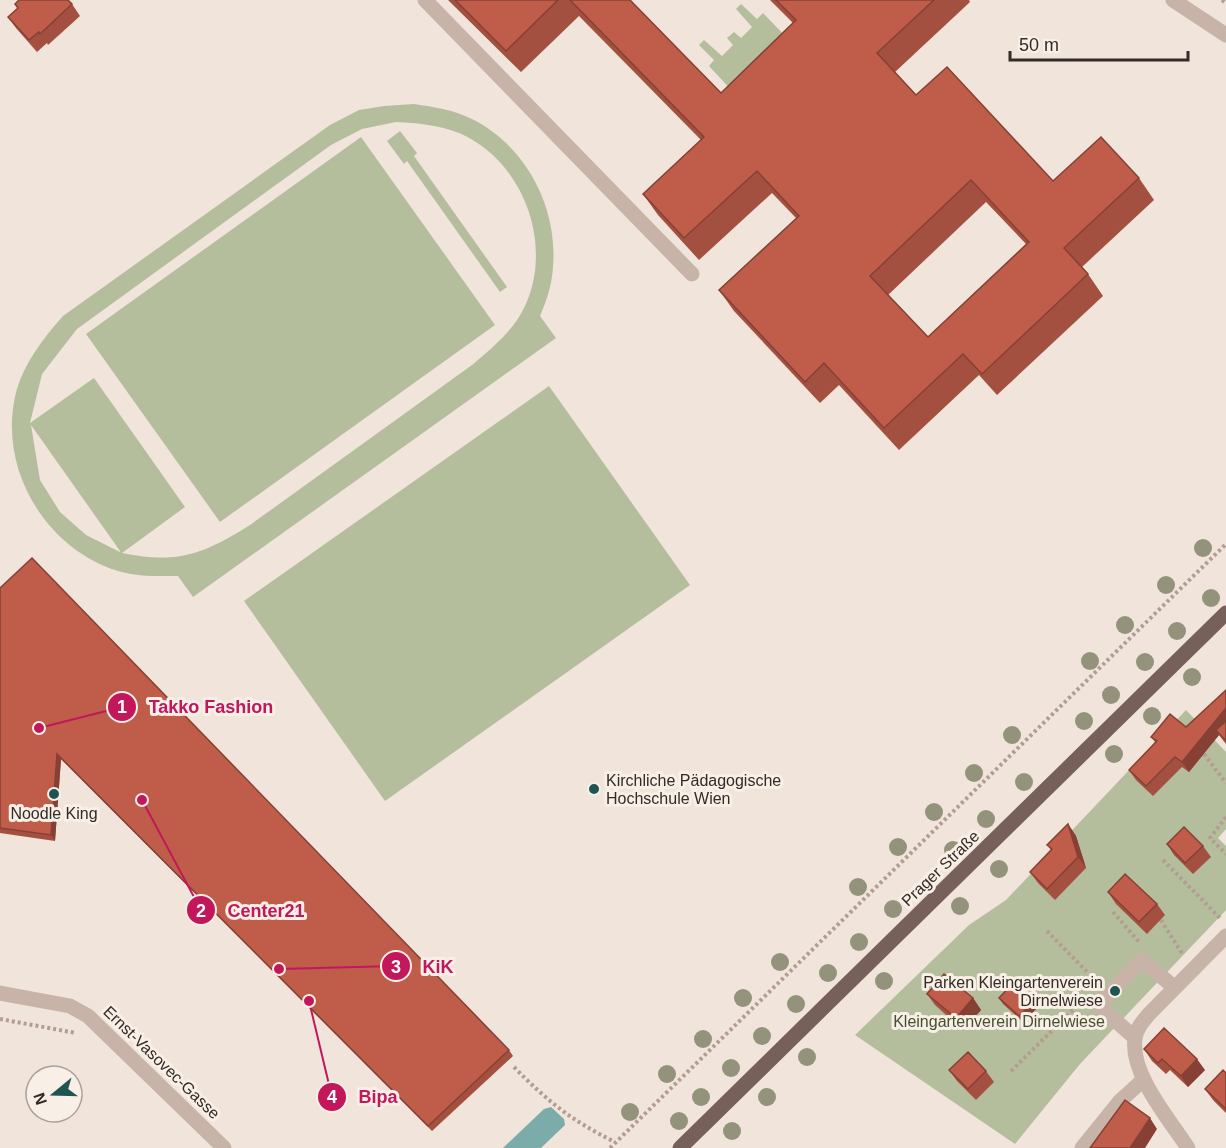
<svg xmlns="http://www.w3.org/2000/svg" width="1226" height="1148" font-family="Arial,sans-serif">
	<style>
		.green { fill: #b5be9c; fill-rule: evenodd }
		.water { fill: #7bacaa }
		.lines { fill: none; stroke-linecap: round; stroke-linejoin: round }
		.path { stroke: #b39d92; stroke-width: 4; stroke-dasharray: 3 3; stroke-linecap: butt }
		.minor { stroke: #c7b3a7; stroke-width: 15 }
		.major { stroke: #766059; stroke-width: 15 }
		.tree { fill: #93937b }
		.wall { fill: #a45040; fill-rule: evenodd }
		.shaded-wall { fill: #864134 }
		.building { fill: #bf5d4a; stroke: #864134; stroke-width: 1.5; fill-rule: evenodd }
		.poi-dot { fill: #1f5453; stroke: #f8efe7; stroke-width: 2 }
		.labels { text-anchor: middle; stroke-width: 6; stroke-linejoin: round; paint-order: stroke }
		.poi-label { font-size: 16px; fill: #342a27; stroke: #f8efe7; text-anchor: start }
		.street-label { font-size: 16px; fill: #342a27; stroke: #f8efe7 }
		.park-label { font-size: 16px; fill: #47512d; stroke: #f8efe7 }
		.leader { fill: none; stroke: #c2185b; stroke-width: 2 }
		.callout-dot { fill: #c2185b; stroke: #f8efe7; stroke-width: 2 }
		.mark-label { font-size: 18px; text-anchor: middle; font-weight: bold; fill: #fff }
		.callout-label { font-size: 18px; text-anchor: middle; font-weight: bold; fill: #c2185b; stroke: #f8efe7; stroke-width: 6; stroke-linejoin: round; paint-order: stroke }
	</style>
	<rect width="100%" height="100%" fill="#f0e4db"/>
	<path class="green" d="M 741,4 L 757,19 L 763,13 L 790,41 L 735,94 L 709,66 L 714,60 L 699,45 L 704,40 L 722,56 L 733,45 L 727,38 L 734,32 L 741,38 L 752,27 L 736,9 Z
		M 414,104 C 434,107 454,110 472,119 C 526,146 558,207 553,267 C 552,284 547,300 540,316 L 556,338 L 193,597 L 178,576 C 158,576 138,577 118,571 C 49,550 1,475 14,402 C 20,368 41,341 63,316 L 330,125 L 359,110 L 384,106 ZM 396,122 C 418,123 438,125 459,133 C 523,160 555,245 524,308 C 513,331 491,349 472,365 L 250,525 C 202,555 178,564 122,553 L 185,507 L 94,378 L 30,423 L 42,374 L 77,329 L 331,145 L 362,129 ZM 31,425 L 120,551 L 120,552 L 86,535 L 60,512 L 40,480 Z
		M 400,131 L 417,153 L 414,156 L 507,287 L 500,292 L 407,161 L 404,164 L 387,141 Z
		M 361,137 L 495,325 L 220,522 L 86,334 Z
		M 549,386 L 690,585 L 385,801 L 244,601 Z
		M 1186,710 L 1226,752 L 1226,829 L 1218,838 L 1226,846 L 1226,910 L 1080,1064 L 1015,1144 L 855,1035 L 969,925 L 1006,900 Z"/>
	<path class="water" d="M 551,1107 L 564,1119 L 565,1125 L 541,1148 L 503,1148 L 544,1109 Z"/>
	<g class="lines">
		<path class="path" d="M 1222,0 L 1226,3
			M 1204,754 L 1226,783
			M 1226,817 L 1210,838 L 1226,854
			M 1163,860 L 1221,919
			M 1113,912 L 1140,943
			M 1161,920 L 1183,955
			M 1047,931 L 1097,982
			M 0,1019 L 76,1033
			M 514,1067 C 547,1101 572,1121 615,1142
			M 1011,1071 L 1079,1004
			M 610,1148 L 1226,544"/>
		<path class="minor" d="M 425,0 L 692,274
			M 1173,0 L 1226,35
			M 0,993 L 70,1006 L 88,1016 L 224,1148
			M 1135,1038 L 1098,1005 L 1142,960 L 1175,988
			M 1082,1148 L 1120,1101 L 1143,1080
			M 1188,1148 C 1170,1120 1130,1074 1135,1039 C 1136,1029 1143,1021 1149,1014 L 1226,936"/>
		<path class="major" d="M 680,1148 L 1226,613"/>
	</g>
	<g class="tree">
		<circle cx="1203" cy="548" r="9"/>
		<circle cx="1166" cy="585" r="9"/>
		<circle cx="1211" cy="598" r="9"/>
		<circle cx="1125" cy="625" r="9"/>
		<circle cx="1177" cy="631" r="9"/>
		<circle cx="1090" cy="661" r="9"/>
		<circle cx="1145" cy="662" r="9"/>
		<circle cx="1192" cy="677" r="9"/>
		<circle cx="1111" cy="695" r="9"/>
		<circle cx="1152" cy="716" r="9"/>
		<circle cx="1084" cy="721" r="9"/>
		<circle cx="1012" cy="735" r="9"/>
		<circle cx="1114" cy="754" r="9"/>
		<circle cx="974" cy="773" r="9"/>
		<circle cx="1024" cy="782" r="9"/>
		<circle cx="934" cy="812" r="9"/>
		<circle cx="986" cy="819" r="9"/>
		<circle cx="898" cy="847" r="9"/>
		<circle cx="953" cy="850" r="9"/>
		<circle cx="999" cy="869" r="9"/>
		<circle cx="858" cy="887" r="9"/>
		<circle cx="960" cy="906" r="9"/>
		<circle cx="893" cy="909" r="9"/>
		<circle cx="859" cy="942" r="9"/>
		<circle cx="780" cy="962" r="9"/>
		<circle cx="828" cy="973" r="9"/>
		<circle cx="884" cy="981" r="9"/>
		<circle cx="743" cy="998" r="9"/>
		<circle cx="796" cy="1004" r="9"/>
		<circle cx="762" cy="1036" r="9"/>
		<circle cx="703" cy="1039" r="9"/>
		<circle cx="807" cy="1057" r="9"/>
		<circle cx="731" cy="1068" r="9"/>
		<circle cx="667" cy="1074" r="9"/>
		<circle cx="701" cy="1097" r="9"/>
		<circle cx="767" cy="1097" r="9"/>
		<circle cx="630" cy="1112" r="9"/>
		<circle cx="679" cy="1121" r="9"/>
		<circle cx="732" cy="1131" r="9"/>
	</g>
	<path class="wall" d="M 448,0 L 630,0 L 721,93 L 793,23 L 770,0 L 969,0 L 970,2 L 895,72 L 916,95 L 1053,181 L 1139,178 L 1154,200 L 1082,267 L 1088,274 L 1103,296 L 997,395 L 979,375 L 899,450 L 839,385 L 820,403 L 734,311 L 719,290 L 796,218 L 772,193 L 699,260 L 658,215 L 643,194 L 701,140 L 579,16 L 521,72 ZM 986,202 L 1026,244 L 928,337 L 888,295 Z
		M 15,4 L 72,4 L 80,16 L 48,45 L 47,43 L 37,52 L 16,28 L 8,17 L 18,8 Z
		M 0,588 L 509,1050 L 513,1056 L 432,1131 L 61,759 L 55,841 L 0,833 Z
		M 1226,691 L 1226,744 L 1219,735 L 1189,772 L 1182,767 L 1153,796 L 1136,780 L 1129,770 L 1155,742 L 1151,737 L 1186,727 Z
		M 1068,824 L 1076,836 L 1086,868 L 1055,900 L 1038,883 L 1030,872 L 1051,850 L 1047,845 Z
		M 1167,844 L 1203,846 L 1211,857 L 1193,874 L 1174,855 Z
		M 1108,892 L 1157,904 L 1165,915 L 1147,934 L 1116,904 Z
		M 927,994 L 973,998 L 981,1010 L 963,1030 L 935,1005 Z
		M 999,998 L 1034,1001 L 1038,1007 L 1023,1022 L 1003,1004 Z
		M 1144,1049 L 1205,1070 L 1188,1087 L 1170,1070 L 1166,1074 L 1152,1061 Z
		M 949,1070 L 986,1071 L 994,1082 L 976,1100 L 957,1081 Z
		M 1226,1073 L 1226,1113 L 1213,1100 L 1205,1089 Z"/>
	<path class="shaded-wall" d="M 1226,708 L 1226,727 L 1216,730 L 1219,735 L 1189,772 L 1182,762 Z
		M 57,754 L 61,759 L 55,841 L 51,835 Z
		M 1068,824 L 1076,836 L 1086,868 L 1078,857 Z
		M 973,998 L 981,1010 L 963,1030 L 956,1018 Z
		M 1034,1001 L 1038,1007 L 1023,1022 L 1019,1016 Z
		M 1197,1059 L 1205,1070 L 1188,1087 L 1181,1076 Z
		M 1150,1118 L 1157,1129 L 1145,1148 L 1130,1148 Z"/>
	<path class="building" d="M 19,0 L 68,0 L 72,4 L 40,34 L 39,32 L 29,40 L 8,17 L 18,8 L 15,4 Z
		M 455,0 L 558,0 L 506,51 Z
		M 570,0 L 630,0 L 721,93 L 796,20 L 776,0 L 934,0 L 877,53 L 916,95 L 947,67 L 1053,181 L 1101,137 L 1139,178 L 1064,248 L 1088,274 L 982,374 L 963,354 L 884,428 L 824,363 L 805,382 L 719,290 L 799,216 L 757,171 L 684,238 L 643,194 L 704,137 ZM 971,180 L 1029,242 L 928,337 L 870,276 Z
		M 32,558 L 509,1050 L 428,1126 L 57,754 L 51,835 L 0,828 L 0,588 Z
		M 1226,690 L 1226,708 L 1182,762 L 1175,757 L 1146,786 L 1129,770 L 1157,741 L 1151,737 L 1170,714 L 1186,727 Z
		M 1226,721 L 1226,741 L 1216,730 Z
		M 1068,824 L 1078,857 L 1047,889 L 1030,872 L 1052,849 L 1047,845 Z
		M 1184,827 L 1203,846 L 1185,863 L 1167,844 Z
		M 1125,874 L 1157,904 L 1139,922 L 1108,892 Z
		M 944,974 L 973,998 L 956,1018 L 927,994 Z
		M 1014,982 L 1034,1001 L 1019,1016 L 999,998 Z
		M 1164,1028 L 1197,1059 L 1181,1076 L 1162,1059 L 1158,1063 L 1144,1049 Z
		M 968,1052 L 986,1071 L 968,1089 L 949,1070 Z
		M 1223,1070 L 1226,1073 L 1226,1109 L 1205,1089 Z
		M 1125,1100 L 1150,1118 L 1130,1148 L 1090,1148 Z"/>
	<g class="poi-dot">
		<circle cx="594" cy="789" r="6"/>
		<circle cx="54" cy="794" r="6"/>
		<circle cx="1115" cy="991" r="6"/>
	</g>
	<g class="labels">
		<g class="poi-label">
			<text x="606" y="786">Kirchliche Pädagogische<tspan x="606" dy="18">Hochschule Wien</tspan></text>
			<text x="54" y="819" text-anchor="middle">Noodle King</text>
			<text x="1103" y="988" text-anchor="end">Parken Kleingartenverein<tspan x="1103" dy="18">Dirnelwiese</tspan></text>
		</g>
		<g class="street-label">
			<text transform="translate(940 868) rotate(-44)" y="6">Prager Straße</text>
			<text transform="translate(162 1062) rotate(44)" y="6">Ernst-Vasovec-Gasse</text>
		</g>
		<g class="park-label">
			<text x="999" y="1027">Kleingartenverein Dirnelwiese</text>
		</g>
	</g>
	<path class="leader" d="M39 728L122 707M142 800L201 910M279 969L396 966M309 1001L332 1097"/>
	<g class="callout-dot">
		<circle cx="39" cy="728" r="6"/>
		<circle cx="142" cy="800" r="6"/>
		<circle cx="279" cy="969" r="6"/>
		<circle cx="309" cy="1001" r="6"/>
		<circle cx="122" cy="707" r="15"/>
		<circle cx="201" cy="910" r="15"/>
		<circle cx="396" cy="966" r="15"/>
		<circle cx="332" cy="1097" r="15"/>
	</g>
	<g class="mark-label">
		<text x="122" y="713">1</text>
		<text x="201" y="917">2</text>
		<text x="396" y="973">3</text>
		<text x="332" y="1103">4</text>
	</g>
	<g class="callout-label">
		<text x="211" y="713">Takko Fashion</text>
		<text x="266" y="917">Center21</text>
		<text x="438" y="973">KiK</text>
		<text x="378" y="1103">Bipa</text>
	</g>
	<g transform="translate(54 1094) rotate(251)"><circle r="28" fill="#f8efe7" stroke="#aaa09a" stroke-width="1.5"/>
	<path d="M0-4.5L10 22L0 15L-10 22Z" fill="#1f5453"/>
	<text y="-9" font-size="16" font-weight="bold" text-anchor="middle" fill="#342a27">N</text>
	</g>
	<path d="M1010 51v9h178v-9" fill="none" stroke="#342a27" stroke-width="3"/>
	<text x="1019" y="51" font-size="18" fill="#342a27" stroke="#f8efe7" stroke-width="4.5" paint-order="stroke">50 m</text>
</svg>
